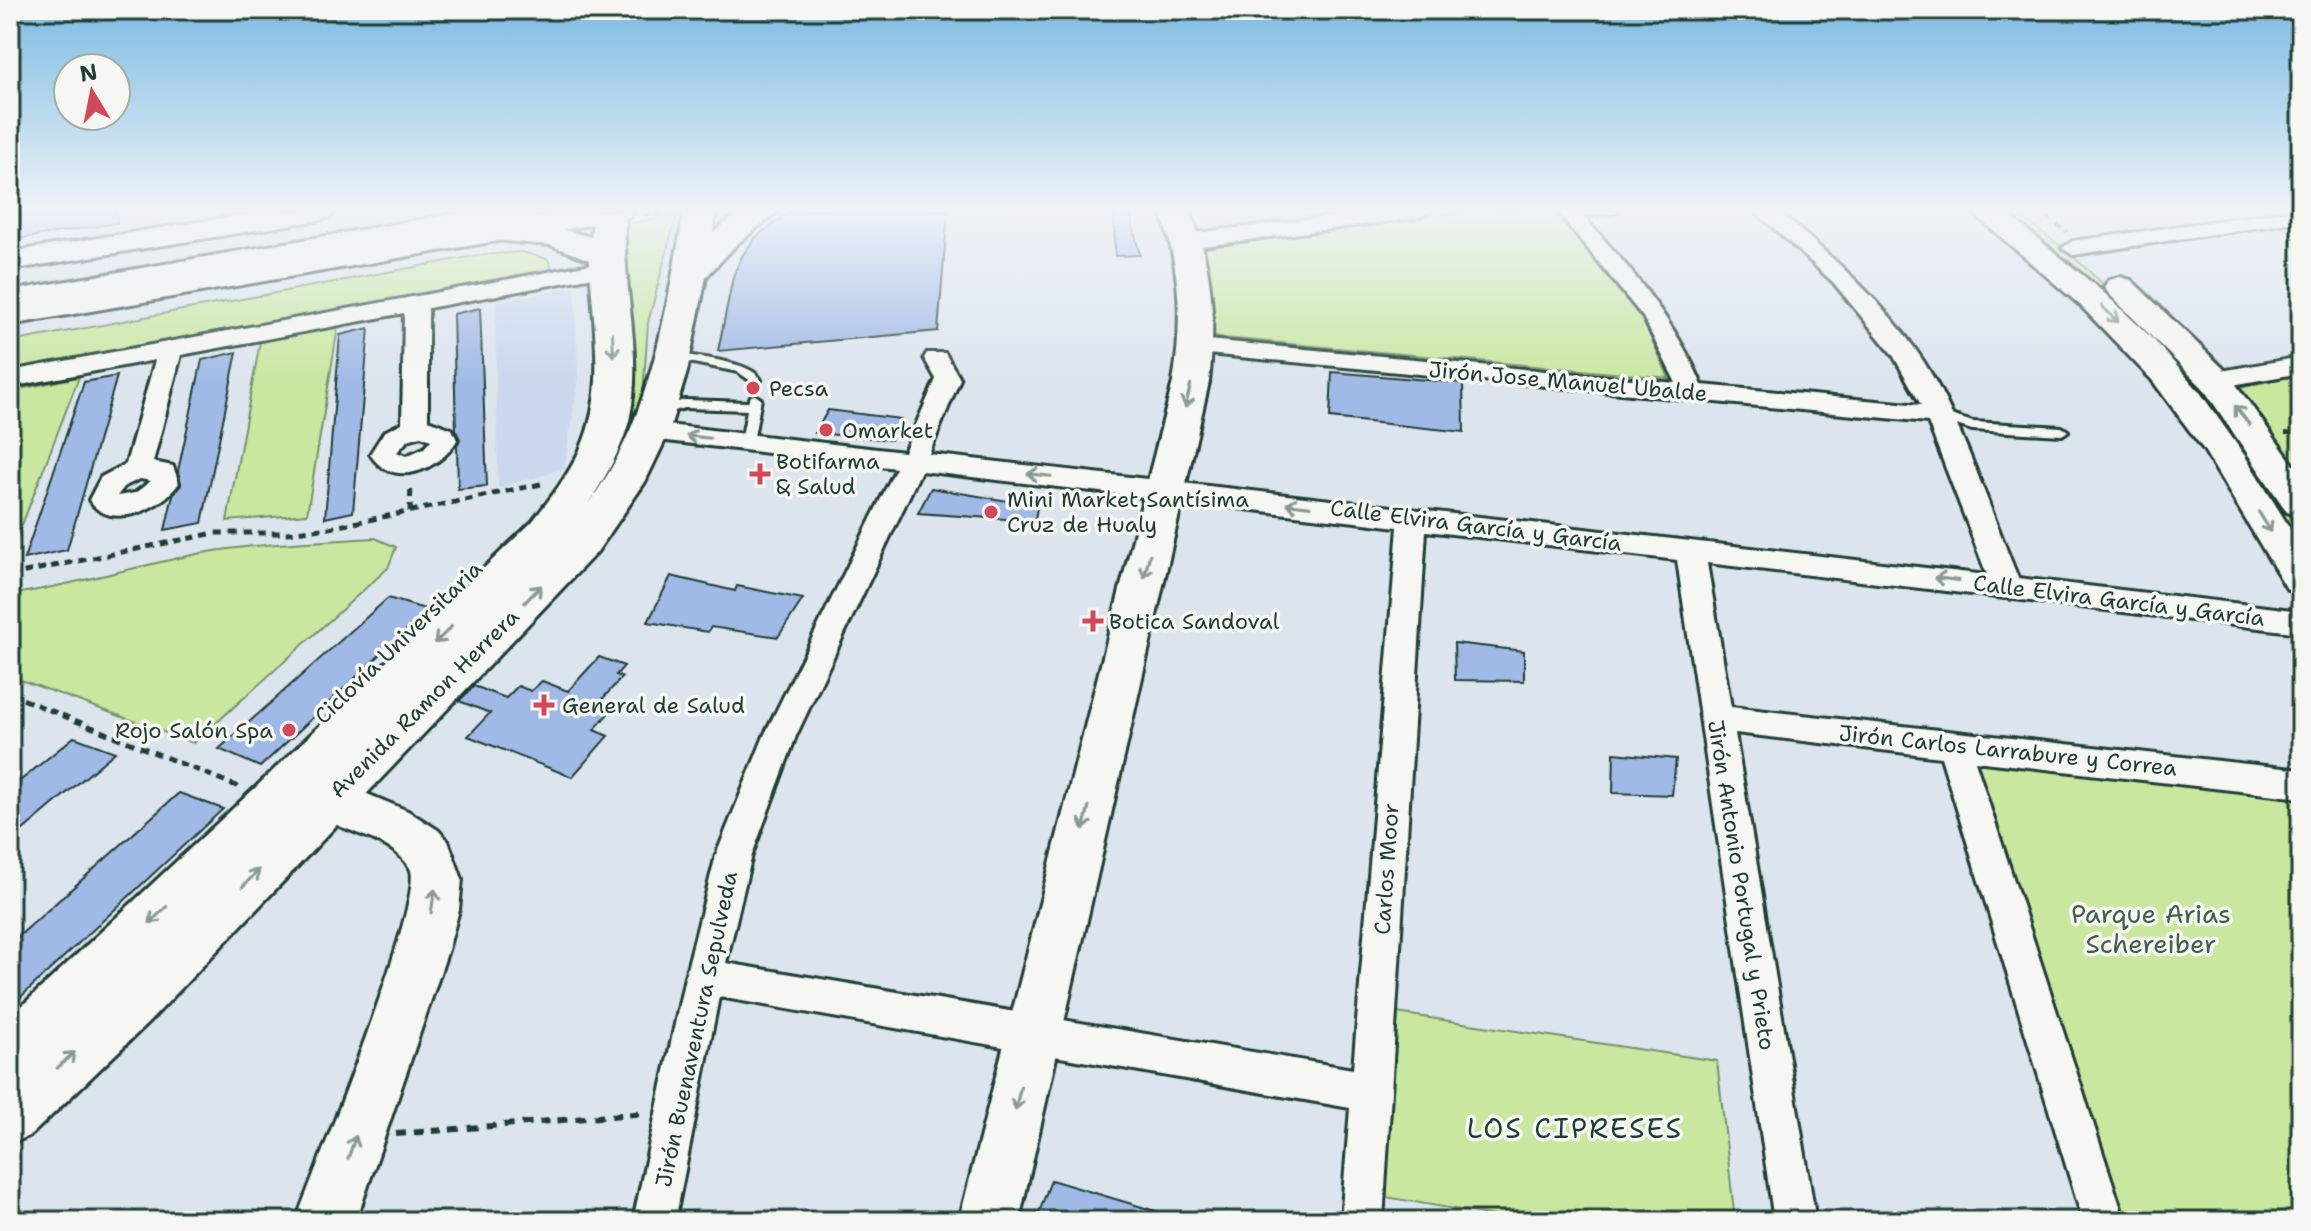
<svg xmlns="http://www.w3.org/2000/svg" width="2311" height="1231" font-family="'Shantell Sans',sans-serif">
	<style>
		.built { fill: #cad7ec }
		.green { fill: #c9e79f; stroke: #74926a; stroke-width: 2 }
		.building { fill: #a0b9e6; stroke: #1f3d34; stroke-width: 2 }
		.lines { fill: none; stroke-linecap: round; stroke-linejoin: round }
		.lane-casing { stroke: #1f3d34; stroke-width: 6 }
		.street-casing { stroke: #1f3d34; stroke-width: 6 }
		.secondary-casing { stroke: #1f3d34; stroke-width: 6 }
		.primary-casing { stroke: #1f3d34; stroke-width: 6 }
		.path-far2 { stroke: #1f3d34; stroke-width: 4; stroke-dasharray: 6 5; stroke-linecap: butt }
		.path-far1 { stroke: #1f3d34; stroke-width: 5; stroke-dasharray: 8 6; stroke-linecap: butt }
		.path { stroke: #1f3d34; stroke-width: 6; stroke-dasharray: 10 8; stroke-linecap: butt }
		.lane { fill: #f6f6f2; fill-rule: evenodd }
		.street { fill: #f6f6f2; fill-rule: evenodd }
		.secondary { fill: #f6f6f2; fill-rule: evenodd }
		.primary { fill: #f6f6f2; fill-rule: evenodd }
		.oneway { stroke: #8a9a93 }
		.poi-dot { fill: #d1495b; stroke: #f6f6f2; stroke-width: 3 }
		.labels { text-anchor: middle; stroke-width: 7; stroke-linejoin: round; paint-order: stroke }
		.street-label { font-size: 22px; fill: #1f3d34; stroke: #f6f6f2 }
		.poi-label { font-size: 22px; fill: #1f3d34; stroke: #f6f6f2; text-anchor: start }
		.near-park-label { font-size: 26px; fill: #415f49; stroke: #f6f6f2 }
		.near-neighbourhood-label { font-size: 28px; letter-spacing: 2px; fill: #1f3d34; stroke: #f6f6f2 }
	</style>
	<rect width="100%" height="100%" fill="#dce4ee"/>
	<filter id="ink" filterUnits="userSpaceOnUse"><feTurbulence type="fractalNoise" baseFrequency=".0125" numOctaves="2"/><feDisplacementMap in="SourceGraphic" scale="16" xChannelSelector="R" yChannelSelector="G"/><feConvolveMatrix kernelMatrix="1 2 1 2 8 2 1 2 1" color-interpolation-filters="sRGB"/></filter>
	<g filter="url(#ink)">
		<path class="built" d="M 575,287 L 578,380 L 564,469 L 498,488 L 495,302 Z"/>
		<path class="green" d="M 1478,211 L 1554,211 L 1641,315 L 1669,378 L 1213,337 L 1204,243 Z
			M 1996,211 L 2013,211 L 2066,250 L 2152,329 L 2194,374 L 2301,520 L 2301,563 L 2050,253 Z
			M 676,216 L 648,323 L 641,426 L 628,426 L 626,267 L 617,225 Z
			M 522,252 L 548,259 L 553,270 L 10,371 L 10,342 L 479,255 Z
			M 338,327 L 307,514 L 227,521 L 260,342 Z
			M 2301,375 L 2301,478 L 2240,387 Z
			M 79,377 L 10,556 L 10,391 Z
			M 375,538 L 396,547 L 388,568 L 194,743 L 10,676 L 10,595 C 73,585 134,567 197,554 C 256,543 316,542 375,538 Z
			M 1941,753 L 2301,797 L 2301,1221 L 2082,1221 Z
			M 1390,1012 L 1717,1061 L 1735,1221 L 1522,1221 L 1386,1197 Z"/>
		<path class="building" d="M 25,210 L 116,210 L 117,223 L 11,240 Z
			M 792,210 L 948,210 L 938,331 L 718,351 L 733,277 L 742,256 L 756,237 Z
			M 1114,210 L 1129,210 L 1140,255 L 1115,256 Z
			M 480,308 L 487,486 L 458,489 L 457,446 L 460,439 L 456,431 L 453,314 Z
			M 369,328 L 353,512 L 325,518 L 340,335 Z
			M 237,352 L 202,523 L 165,530 L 173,495 L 181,485 L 178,471 L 202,360 Z
			M 1332,372 L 1463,383 L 1464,432 L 1330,418 Z
			M 117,376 L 67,550 L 24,559 L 84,382 Z
			M 828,410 L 901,419 L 891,440 L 815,433 Z
			M 931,488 L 1037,506 L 1035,521 L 918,513 Z
			M 671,576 L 735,591 L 737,586 L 803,599 L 778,637 L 711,627 L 708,632 L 648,622 Z
			M 388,598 L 428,610 L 260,767 L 219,749 Z
			M 1454,643 L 1524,651 L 1524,681 L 1455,680 Z
			M 599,657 L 624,666 L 616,675 L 622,677 L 598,704 L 612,709 L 594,730 L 608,736 L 572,777 L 468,736 L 490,713 L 459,701 L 474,686 L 506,698 L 518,686 L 531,691 L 542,681 L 568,691 Z
			M 74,737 L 115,752 L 10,841 L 10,789 Z
			M 1614,753 L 1676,759 L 1672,795 L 1613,793 Z
			M 179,793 L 223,809 L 10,1007 L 10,944 Z
			M 1051,1180 L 1169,1215 L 1169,1221 L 1036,1221 Z"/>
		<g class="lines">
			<g class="lane-casing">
				<path id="lane" d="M 1587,211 L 1618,211 L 1613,214 L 1572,218 L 1567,215 L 1572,212 Z
					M 673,353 C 694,357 752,361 761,380 L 755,384 L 738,372 L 669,358 L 669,354 Z
					M 755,395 L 761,399 L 753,442 L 747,446 L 741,442 L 747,410 L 685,408 L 660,415 L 654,411 L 656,408 L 685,400 L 748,402 L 751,396 Z
					M 1938,411 L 1973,422 L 2062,427 L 2068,431 L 2062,435 L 1972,430 L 1934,418 L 1932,415 Z"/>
			</g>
			<g class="street-casing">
				<path id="street" d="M 1374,211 L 1431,211 L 1420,217 L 1188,248 L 1177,241 L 1188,234 Z
					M 1557,211 L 1579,211 C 1627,265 1674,318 1702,385 L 1921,405 L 1893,355 L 1833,282 L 1755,211 L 1778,211 C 1837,261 1901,316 1938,386 C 1970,447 1992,515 2018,578 L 2301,611 L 2301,633 L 1707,563 L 1731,707 L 2301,770 L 2301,798 L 1975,761 L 2125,1221 L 2083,1221 L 1941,757 L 1735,733 L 1816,1221 L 1774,1221 L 1677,560 L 1426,531 L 1383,1221 L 1341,1221 L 1350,1108 L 719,997 L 675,1221 L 633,1221 L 685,977 L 716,855 L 764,736 L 896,468 L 650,439 L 641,437 L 637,431 L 641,425 L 650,423 L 904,452 L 936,379 L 924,358 L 927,353 L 945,353 L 960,379 L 929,454 L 1987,575 L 1928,422 L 1197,353 L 1188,351 L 1185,346 L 1188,341 L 1197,339 L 1676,383 L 1643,317 ZM 921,471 L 1398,527 L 1353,1069 L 726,963 L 752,855 L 796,736 Z
					M 2288,211 L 2301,211 L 2301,221 L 2073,255 L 2062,248 L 2073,241 Z
					M 607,261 L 615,263 L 618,268 L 615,273 L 428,308 L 428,420 L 452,429 L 457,440 C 440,470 392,490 370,454 L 384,432 L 402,423 L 404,313 L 181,355 L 153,462 L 173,466 L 179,483 C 163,508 110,533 89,500 L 101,477 L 126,464 L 155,360 L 10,387 L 10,371 ZM 421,436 L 431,440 L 424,448 L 406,456 L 397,452 L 408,440 ZM 140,479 L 151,481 L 135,493 L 117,496 L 125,486 Z
					M 2301,357 L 2301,373 L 2215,388 L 2206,385 L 2203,380 L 2206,375 L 2215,372 Z"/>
			</g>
			<g class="secondary-casing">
				<path id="secondary" d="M 266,211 L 334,211 L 330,217 L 319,220 L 10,270 L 10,252 Z
					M 569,211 L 634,211 L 630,217 L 619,220 L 10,325 L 10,305 Z
					M 1160,211 L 1190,211 C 1213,266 1216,322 1209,382 L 1019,1221 L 959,1221 L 1173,382 C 1183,322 1181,268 1160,211 Z
					M 1971,211 L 2004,211 L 2103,292 L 2153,339 L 2199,391 L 2245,456 L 2301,546 L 2301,594 L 2287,589 L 2204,450 L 2152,380 L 2081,306 Z
					M 2120,277 L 2131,280 L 2227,372 L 2301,475 L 2301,516 L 2287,512 L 2203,388 L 2109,294 L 2104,287 L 2109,280 Z
					M 329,778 L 408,811 L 438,830 L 448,841 L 462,879 L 459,910 L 448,950 L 356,1221 L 296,1221 C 313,1174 427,896 410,868 C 387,830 324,835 305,798 L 312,784 Z"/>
			</g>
			<g class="primary-casing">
				<path id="primary" d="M 469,211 L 535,211 L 531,218 L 509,222 L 550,226 L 591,237 L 595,211 L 626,211 C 619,281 645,352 629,421 C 621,451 605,478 588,504 C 651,420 666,312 684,211 L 715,211 L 713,232 L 742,211 L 778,211 L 737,244 L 706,277 L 687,372 L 668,434 L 645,482 L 597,552 L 150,1021 L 31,1135 L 10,1144 L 10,1017 L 255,788 L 532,522 C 550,499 568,476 580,450 C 608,388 592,325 590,260 L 550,245 L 480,239 L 475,232 L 478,228 L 10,311 L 10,291 Z"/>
			</g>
			<path class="path-far2" d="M 2039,211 L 2067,232
				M 644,215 L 673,211
				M 2285,433 L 2301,434"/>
			<path class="path-far1" d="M 410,512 L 411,484
				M 10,575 L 215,533 L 287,533 L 330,528 L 546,483
				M 10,694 L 239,787"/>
			<path class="path" d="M 396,1134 L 646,1113"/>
			<use href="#lane" class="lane"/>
			<use href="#street" class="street"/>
			<use href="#secondary" class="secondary"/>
			<use href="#primary" class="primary"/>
		</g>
		<defs><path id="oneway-shaft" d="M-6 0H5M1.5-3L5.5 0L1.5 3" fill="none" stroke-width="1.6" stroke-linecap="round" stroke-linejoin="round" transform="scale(2)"/></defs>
		<g class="oneway">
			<use href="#oneway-shaft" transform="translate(2110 314) rotate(45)"/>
			<use href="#oneway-shaft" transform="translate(613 345) rotate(87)"/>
			<use href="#oneway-shaft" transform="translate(1188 396) rotate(103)"/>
			<use href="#oneway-shaft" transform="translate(2242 415) rotate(-127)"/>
			<use href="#oneway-shaft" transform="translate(698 437) rotate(-174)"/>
			<use href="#oneway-shaft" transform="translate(1039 475) rotate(-174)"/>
			<use href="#oneway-shaft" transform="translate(1298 505) rotate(-173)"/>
			<use href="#oneway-shaft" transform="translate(2265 522) rotate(58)"/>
			<use href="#oneway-shaft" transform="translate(1147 566) rotate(104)"/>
			<use href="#oneway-shaft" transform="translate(1946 579) rotate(-173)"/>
			<use href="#oneway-shaft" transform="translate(533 594) rotate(-46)"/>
			<use href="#oneway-shaft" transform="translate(443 635) rotate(135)"/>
			<use href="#oneway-shaft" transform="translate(1086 818) rotate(104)"/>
			<use href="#oneway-shaft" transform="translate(251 878) rotate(-46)"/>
			<use href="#oneway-shaft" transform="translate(433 901) rotate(-81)"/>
			<use href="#oneway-shaft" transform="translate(158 915) rotate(136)"/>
			<use href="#oneway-shaft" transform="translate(66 1060) rotate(-43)"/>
			<use href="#oneway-shaft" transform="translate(1018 1098) rotate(103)"/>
			<use href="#oneway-shaft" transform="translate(352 1147) rotate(-71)"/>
		</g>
	</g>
	<linearGradient id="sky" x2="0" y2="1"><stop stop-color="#7cbbe2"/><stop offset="0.55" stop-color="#eff3f7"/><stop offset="1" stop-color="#eff3f7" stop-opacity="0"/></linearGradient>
	<rect width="2311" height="383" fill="url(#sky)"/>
	<g class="poi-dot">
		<circle cx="753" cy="388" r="8"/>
		<circle cx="826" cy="430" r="8"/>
		<path d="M756 462h8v8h8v8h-8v8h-8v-8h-8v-8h8z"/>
		<circle cx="991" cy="512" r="8"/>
		<path d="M1089 609h8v8h8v8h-8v8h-8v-8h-8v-8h8z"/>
		<path d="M540 693h8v8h8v8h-8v8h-8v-8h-8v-8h8z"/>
		<circle cx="289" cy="730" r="8"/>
	</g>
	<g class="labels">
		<g class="street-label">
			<text transform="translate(1568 381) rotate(5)" y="8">Jirón Jose Manuel Ubalde</text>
			<text transform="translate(1476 525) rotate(7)" y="8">Calle Elvira García y García</text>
			<text transform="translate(2119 600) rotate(7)" y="8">Calle Elvira García y García</text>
			<text transform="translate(398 642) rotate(-44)" y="8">Ciclovía Universitaria</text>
			<text transform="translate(424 703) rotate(-45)" y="8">Avenida Ramon Herrera</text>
			<text transform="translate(2008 750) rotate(6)" y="8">Jirón Carlos Larrabure y Correa</text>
			<text transform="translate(1386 869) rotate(-86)" y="8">Carlos Moor</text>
			<text transform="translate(1742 885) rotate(81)" y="8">Jirón Antonio Portugal y Prieto</text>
			<text transform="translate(696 1029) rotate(-78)" y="8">Jirón Buenaventura Sepulveda</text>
		</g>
		<g class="poi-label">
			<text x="769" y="396">Pecsa</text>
			<text x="842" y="438">Omarket</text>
			<text x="776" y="469">Botifarma<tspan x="776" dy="25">&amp; Salud</tspan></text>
			<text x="1007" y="507">Mini Market Santísima<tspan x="1007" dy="25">Cruz de Hualy</tspan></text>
			<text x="1109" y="629">Botica Sandoval</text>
			<text x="562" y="713">General de Salud</text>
			<text x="273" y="738" text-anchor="end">Rojo Salón Spa</text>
		</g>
		<g class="near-park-label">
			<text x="2151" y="923">Parque Arias<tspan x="2151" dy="30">Schereiber</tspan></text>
		</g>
		<g class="near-neighbourhood-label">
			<text x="1575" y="1138">LOS CIPRESES</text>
		</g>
	</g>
	<rect width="2311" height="1231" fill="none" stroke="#f6f6f2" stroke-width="40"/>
	<rect x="20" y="20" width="2271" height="1191" fill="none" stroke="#1f3d34" stroke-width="3" filter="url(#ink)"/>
	<g transform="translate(92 92) rotate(350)"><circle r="38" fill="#f6f6f2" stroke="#a0aca6" stroke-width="2"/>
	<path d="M0-6L14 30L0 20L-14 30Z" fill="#d1495b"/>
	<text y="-12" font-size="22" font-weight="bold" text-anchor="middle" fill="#1f3d34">N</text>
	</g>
</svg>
